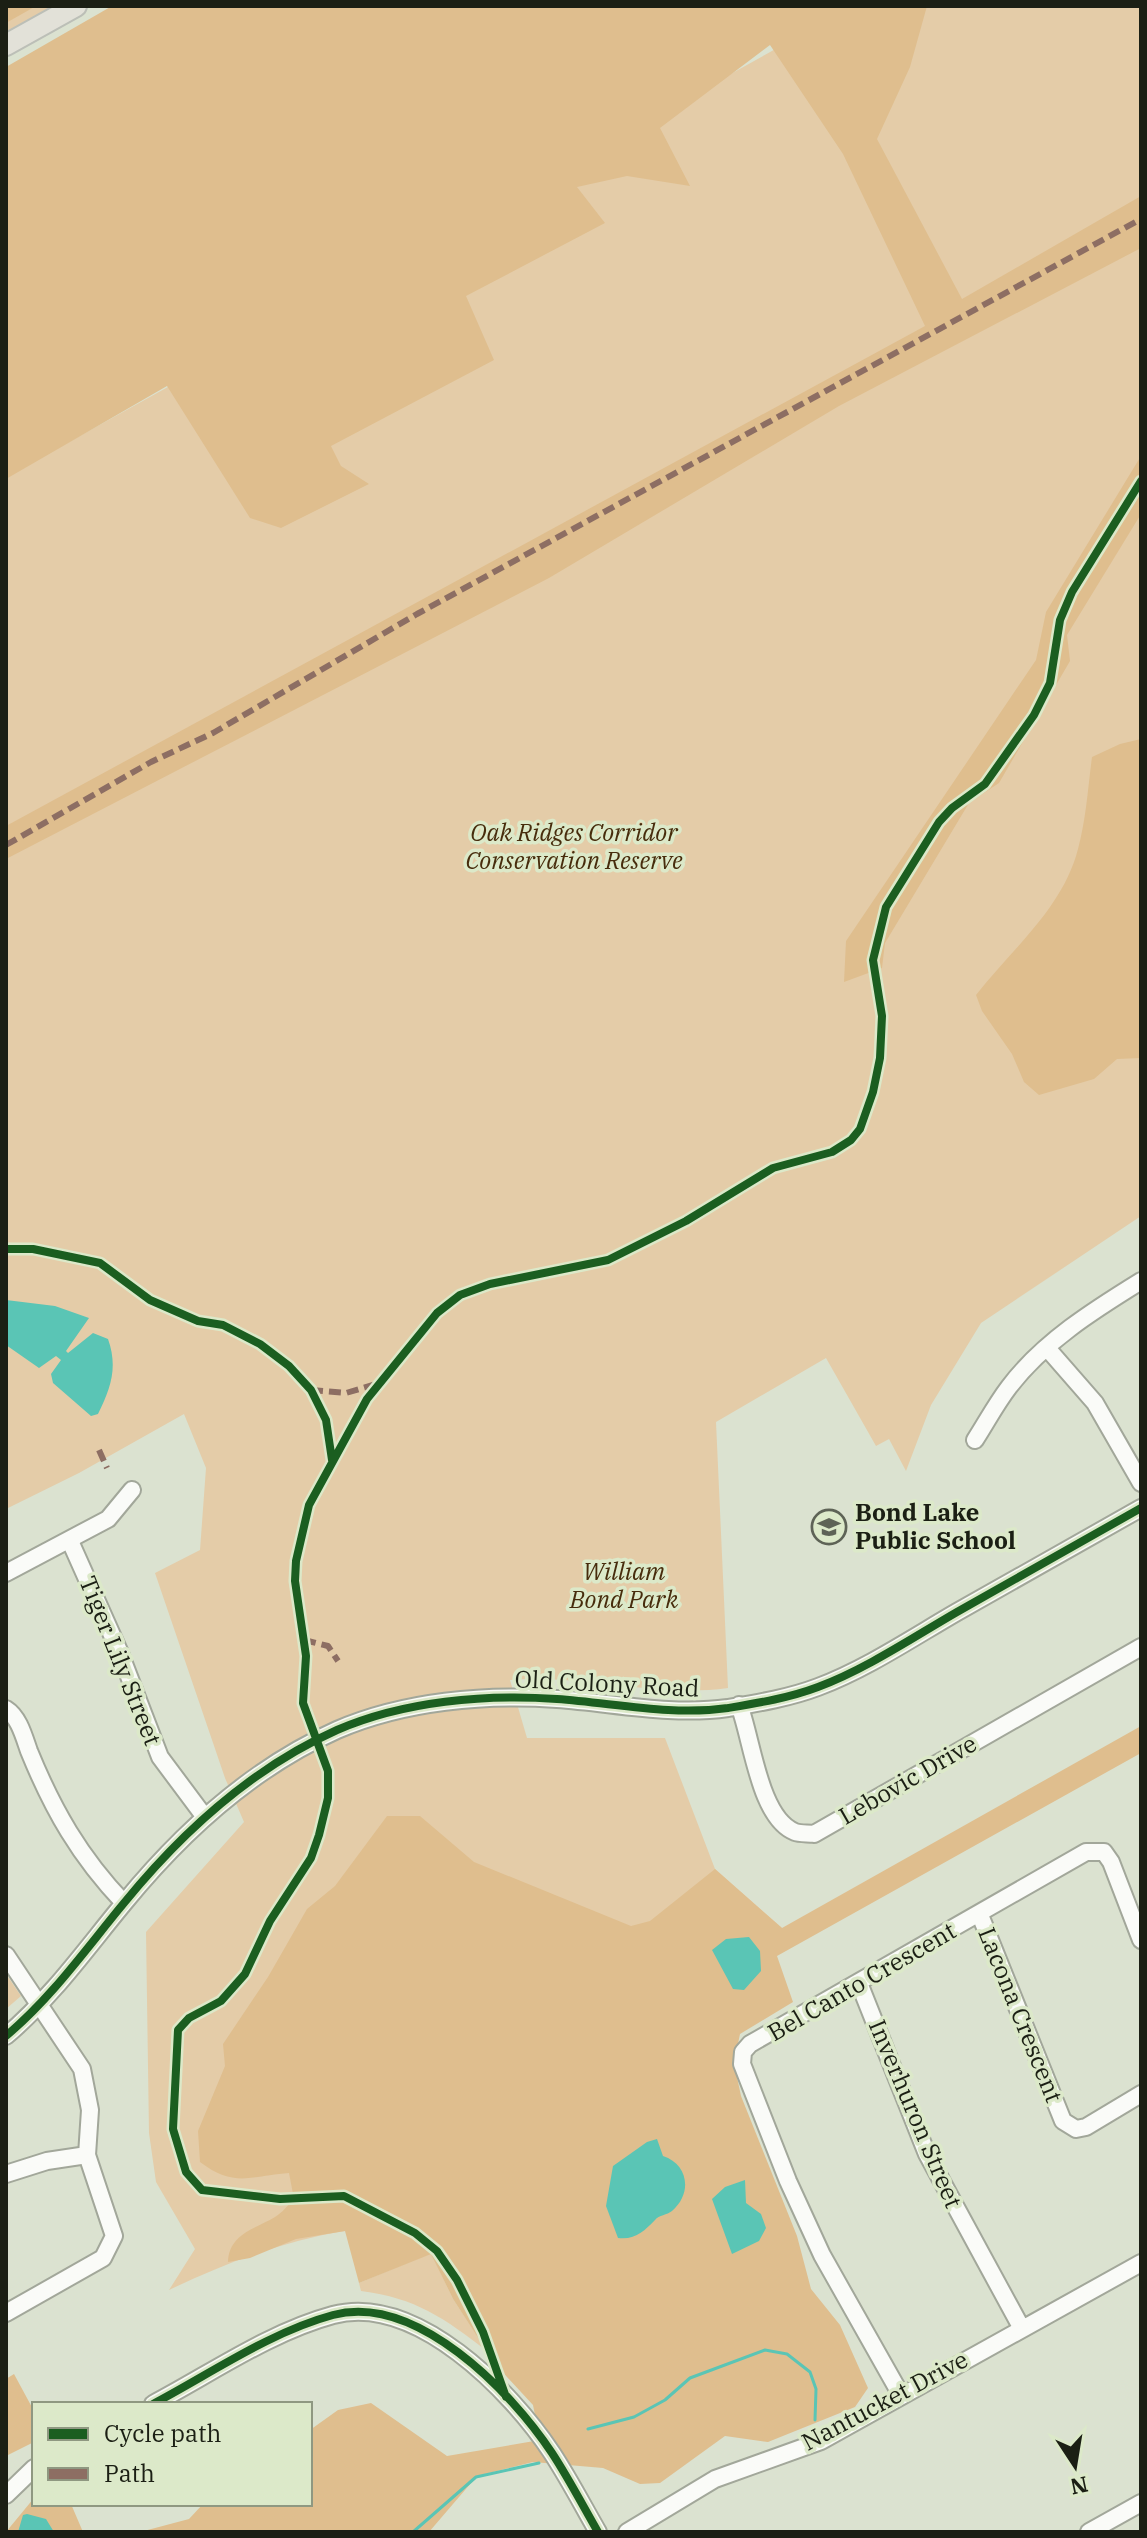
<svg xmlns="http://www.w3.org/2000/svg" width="1147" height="2538" font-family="'IBM Plex Serif',serif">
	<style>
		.green { fill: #e4cca8 }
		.forest { fill: #dfbe8e }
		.water { fill: #5ac5b5 }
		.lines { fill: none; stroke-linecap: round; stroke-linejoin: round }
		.stream { stroke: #5ac5b5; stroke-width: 3 }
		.minor-casing { stroke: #a2a79a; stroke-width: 20 }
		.major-casing { stroke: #bcbfb7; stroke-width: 24 }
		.minor { stroke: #fafbf8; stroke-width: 16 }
		.major { stroke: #e2e1d8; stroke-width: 20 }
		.quiet { stroke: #8d6e63; stroke-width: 6; stroke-dasharray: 12 6; stroke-linecap: butt }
		.cycleway-casing { stroke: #dce9c9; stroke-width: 13 }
		.cycleway { stroke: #1b5e20; stroke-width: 8 }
		.labels { text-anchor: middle; stroke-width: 7; stroke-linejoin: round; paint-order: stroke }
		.park-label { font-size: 24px; font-style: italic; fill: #472c0c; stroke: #dce9c9 }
		.poi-label { font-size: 24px; font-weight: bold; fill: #1b1f14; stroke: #dce9c9; text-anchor: start }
		.street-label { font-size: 24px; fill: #1b1f14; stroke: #dce9c9 }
	</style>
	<rect width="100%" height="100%" fill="#dbe2d0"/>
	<path class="green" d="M 6,6 L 64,6 L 6,38 Z
		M 853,6 L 1141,6 L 1141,1216 L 981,1323 L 931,1405 L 906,1471 L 889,1439 L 876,1446 L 826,1358 L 716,1422 L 728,1688 C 655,1698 583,1674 510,1680 L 527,1738 L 665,1738 L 715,1869 L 782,1928 L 345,2231 C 283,2241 226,2263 169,2290 L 195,2249 L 156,2182 L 149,2133 L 146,1932 L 244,1822 L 225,1778 L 155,1573 L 200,1550 L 206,1468 L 184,1414 L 79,1473 L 6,1509 L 6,477 Z
		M 6,1974 L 21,1996 L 6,2009 Z
		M 431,2253 L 453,2299 L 487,2351 C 444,2318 416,2298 361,2291 L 359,2283 Z"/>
	<path class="forest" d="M 6,6 L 36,6 L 6,23 Z
		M 112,6 L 927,6 L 910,67 L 877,139 L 962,299 L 1141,196 L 1141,248 L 839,406 L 549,578 L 6,859 L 6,826 L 925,326 L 843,154 L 770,45 L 660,128 L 690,186 L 627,176 L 577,187 L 605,223 L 466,296 L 494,360 L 331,446 L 341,466 L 369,484 L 281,528 L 250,518 L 167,386 L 6,479 L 6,67 Z
		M 1141,456 L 1141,514 L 1067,635 L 1070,661 L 999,783 L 969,803 L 885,943 L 882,968 L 844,982 L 846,941 L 1036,660 L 1046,612 Z
		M 1141,739 L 1141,1058 L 1117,1059 L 1094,1079 L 1039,1095 L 1024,1082 L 1012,1054 L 982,1011 L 976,995 C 1012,949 1063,908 1078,849 C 1086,820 1088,787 1092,757 L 1120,744 Z
		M 1141,1726 L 1141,1753 L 777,1956 L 793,2002 L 740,2034 L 734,2063 L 741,2096 L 797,2236 L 811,2289 L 840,2325 L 868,2388 L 855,2407 L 768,2442 L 725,2436 L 660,2483 L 640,2484 L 603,2468 L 533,2462 L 477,2476 L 429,2532 L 140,2532 L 189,2519 L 203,2504 L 310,2504 L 310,2430 L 338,2410 L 371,2403 L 447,2456 L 540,2440 L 533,2405 L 495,2364 L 453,2299 L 431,2254 L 359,2283 L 345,2231 L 296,2239 L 250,2258 L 228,2262 C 229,2234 255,2229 275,2217 C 282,2213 288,2205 294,2199 L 289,2173 C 250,2176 234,2188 200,2162 L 198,2131 L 225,2066 L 223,2044 L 268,1977 L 307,1909 L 335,1886 L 387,1816 L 420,1816 L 474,1862 L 631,1926 L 650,1921 L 715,1869 L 782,1928 Z
		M 14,2374 L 34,2411 L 34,2442 L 8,2455 L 6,2379 Z
		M 34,2498 L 34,2504 L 71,2504 L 83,2532 L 6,2532 Z"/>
	<path class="water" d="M 6,1300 L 55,1306 L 89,1318 L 66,1351 L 68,1353 L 93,1333 L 108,1339 C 118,1367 111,1388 98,1414 L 91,1416 L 53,1383 L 51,1374 L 61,1360 L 56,1356 L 39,1368 L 6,1345 Z
		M 749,1937 L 760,1951 L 761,1971 L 744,1990 L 733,1989 L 712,1950 L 726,1939 Z
		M 657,2139 L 663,2156 C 688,2164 693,2193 672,2211 C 667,2215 659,2215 655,2220 C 644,2231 636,2240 618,2238 L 606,2206 L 613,2166 L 647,2142 Z
		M 745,2180 L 746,2203 L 761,2214 L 766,2228 L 759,2241 L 732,2254 L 712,2199 L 725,2187 Z
		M 27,2514 L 46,2519 L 54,2532 L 18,2532 L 23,2515 Z"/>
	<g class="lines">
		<path class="stream" d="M 588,2429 L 634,2417 L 665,2400 L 690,2378 L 765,2350 L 787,2354 L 810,2372 L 816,2389 L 815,2420
			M 413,2532 L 476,2477 L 539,2463"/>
		<g class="minor-casing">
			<path id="minor" d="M 1047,1348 L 1095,1403 L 1141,1483
				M 975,1440 C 986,1423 996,1404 1009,1387 C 1043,1342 1094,1310 1141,1281
				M 70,1541 L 120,1653 L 160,1757 L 204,1816
				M 6,1573 L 108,1519 L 132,1490
				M 739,1705 C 752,1738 759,1818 795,1832 C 800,1834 809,1833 814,1834 L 1141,1647
				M 6,1709 C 19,1717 24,1737 29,1751 C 53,1810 80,1857 124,1903
				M 980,1915 L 1063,2121 L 1076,2129 L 1086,2127 L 1141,2094
				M 6,1955 L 82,2069 L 90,2110 L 87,2155 L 114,2236 L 103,2258 L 6,2313
				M 859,1983 L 927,2154 L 1021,2327
				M 6,2036 C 53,1996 85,1950 124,1903 C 182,1832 252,1768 337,1730 C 404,1701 485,1694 557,1699 C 614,1703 671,1716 728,1708 C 758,1703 789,1698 818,1687 C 866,1669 912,1638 957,1612 C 1019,1577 1080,1542 1141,1508
				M 6,2174 L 47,2161 L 87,2155
				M 901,2395 L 822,2255 L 788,2181 L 742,2064 L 743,2052 L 750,2044 L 1086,1852 L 1104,1852 L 1111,1862 L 1141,1940
				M 153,2404 C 210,2374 270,2332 333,2315 C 416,2293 511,2391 552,2453 C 569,2479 583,2506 598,2532
				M 6,2495 L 34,2468
				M 627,2532 L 715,2479 L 821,2441 L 1141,2263
				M 1089,2532 L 1141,2503"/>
		</g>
		<g class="major-casing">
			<path id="major" d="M 6,45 L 76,6"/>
		</g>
		<use href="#minor" class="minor"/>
		<use href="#major" class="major"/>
		<path class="quiet" d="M 6,845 L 151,762 L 213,733 L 417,614 L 1141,219
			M 311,1390 L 346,1393 L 376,1384
			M 99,1450 L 107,1468
			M 304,1640 L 328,1646 L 338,1661"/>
		<g class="cycleway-casing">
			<path id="cycleway" d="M 6,1249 L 33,1249 L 100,1263 L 150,1300 L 198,1321 L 223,1325 L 260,1344 L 289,1366 L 311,1390 L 326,1420 L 332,1460
				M 6,2036 C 53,1996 85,1950 124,1903 C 182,1832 252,1768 337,1730 C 404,1701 485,1694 557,1699 C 614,1703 671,1716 728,1708 C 758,1703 789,1698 818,1687 C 866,1669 912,1638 957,1612 C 1019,1577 1080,1542 1141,1508
				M 506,2397 L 483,2332 L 457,2280 L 437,2251 L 415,2233 L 344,2196 L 280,2199 L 202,2190 L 186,2172 L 173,2129 L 178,2030 L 189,2018 L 221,2001 L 245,1974 L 270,1921 L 311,1858 L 319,1835 L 328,1798 L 328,1771 L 303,1703 L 306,1656 L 295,1581 L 296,1561 L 309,1505 L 367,1399 L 437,1313 L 460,1295 L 490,1284 L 608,1260 L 686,1221 L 773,1168 L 832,1152 L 851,1140 L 860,1129 L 873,1092 L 880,1058 L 882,1016 L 873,960 L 886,907 L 939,822 L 952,808 L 985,784 L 1034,715 L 1050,683 L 1060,620 L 1072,592 L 1141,481
				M 153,2404 C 210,2374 270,2332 333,2315 C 416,2293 511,2391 552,2453 C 569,2479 583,2506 598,2532"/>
		</g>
		<use href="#cycleway" class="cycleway"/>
	</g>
	<defs>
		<g id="school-ring" transform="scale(1.8)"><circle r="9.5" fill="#dce9c9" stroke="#5e6356" stroke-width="1.5"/><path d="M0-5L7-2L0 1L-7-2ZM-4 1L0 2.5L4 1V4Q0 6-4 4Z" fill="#5e6356"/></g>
	</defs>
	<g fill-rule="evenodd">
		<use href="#school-ring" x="829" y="1527"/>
	</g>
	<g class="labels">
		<g class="park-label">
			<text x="574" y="841">Oak Ridges Corridor<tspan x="574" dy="28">Conservation Reserve</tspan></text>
			<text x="624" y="1580">William<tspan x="624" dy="28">Bond Park</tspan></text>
		</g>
		<g class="poi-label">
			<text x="855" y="1521">Bond Lake<tspan x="855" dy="28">Public School</tspan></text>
		</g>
		<g class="street-label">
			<text transform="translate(120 1661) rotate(68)" y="8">Tiger Lily Street</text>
			<text transform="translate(607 1684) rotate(3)" y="8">Old Colony Road</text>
			<text transform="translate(908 1780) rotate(-30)" y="8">Lebovic Drive</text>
			<text transform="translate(862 1982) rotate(-30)" y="8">Bel Canto Crescent</text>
			<text transform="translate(1020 2015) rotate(68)" y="8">Lacona Crescent</text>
			<text transform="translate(915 2114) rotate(67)" y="8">Inverhuron Street</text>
			<text transform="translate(885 2401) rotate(-28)" y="8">Nantucket Drive</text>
		</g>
	</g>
	<rect width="1147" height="2538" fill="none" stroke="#1b1f14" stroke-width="16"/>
	<rect x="32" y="2402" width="280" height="104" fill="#dce9c9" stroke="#8f9881" stroke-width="2"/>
	<rect x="48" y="2428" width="40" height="12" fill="#1b5e20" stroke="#8f9881" stroke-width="2"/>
	<text x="104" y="2442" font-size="24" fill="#1b1f14">Cycle path</text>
	<rect x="48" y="2468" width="40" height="12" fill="#8d6e63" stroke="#8f9881" stroke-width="2"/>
	<text x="104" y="2482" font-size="24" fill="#1b1f14">Path</text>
	<g transform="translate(1075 2466) rotate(168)" stroke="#dce9c9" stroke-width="6" paint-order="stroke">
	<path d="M0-6L14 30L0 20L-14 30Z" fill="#1b1f14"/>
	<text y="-12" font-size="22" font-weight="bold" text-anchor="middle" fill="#1b1f14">N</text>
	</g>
</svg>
